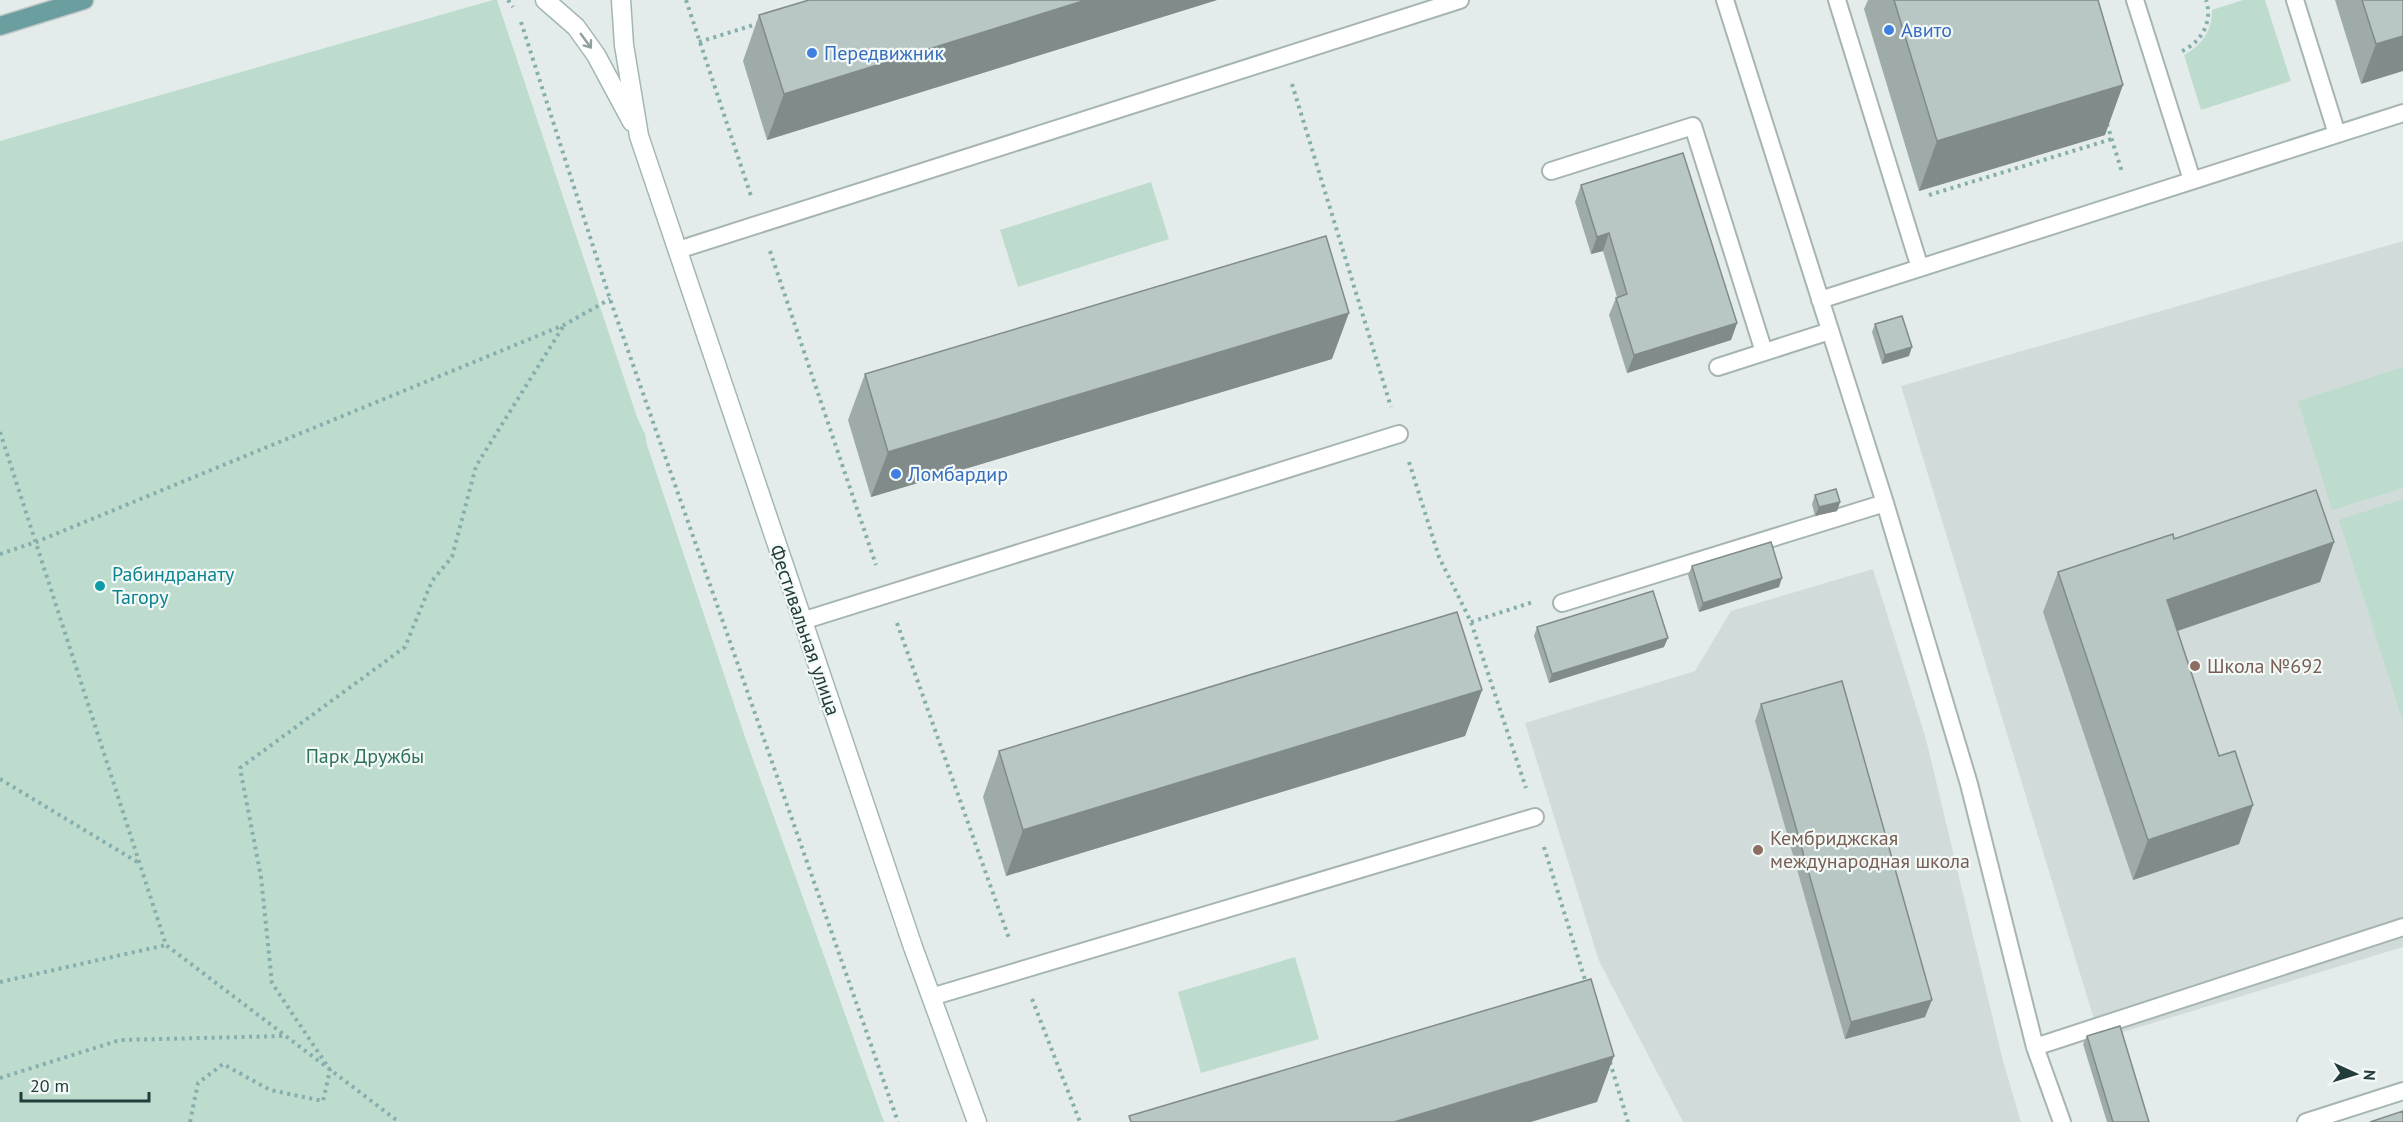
<svg xmlns="http://www.w3.org/2000/svg" width="2403" height="1122" font-family="'PT Sans',sans-serif">
	<style>
		.built { fill: #d1dcda }
		.green { fill: #bddcce }
		.lines { fill: none; stroke-linecap: round; stroke-linejoin: round }
		.lane-casing { stroke: #a6b4b2; stroke-width: 20 }
		.secondary-casing { stroke: #a2b7b5; stroke-width: 21 }
		.primary-casing { stroke: #c1c8c8; stroke-width: 21 }
		.path { stroke: #85aead; stroke-width: 4; stroke-dasharray: 3 4.5; stroke-linecap: butt }
		.lane { stroke: #fff; stroke-width: 16 }
		.secondary { stroke: #fff; stroke-width: 18 }
		.primary { stroke: #6a9e9f; stroke-width: 18 }
		.wall { fill: #9eaba9 }
		.shaded-wall { fill: #818b89 }
		.building { fill: #b8c7c4; stroke: #818b89; stroke-width: 1.5 }
		.oneway { stroke: #919e9e }
		.shop-dot { fill: #3f7fe0; stroke: #f3f9f7; stroke-width: 2 }
		.culture-dot { fill: #0f9aa8; stroke: #f3f9f7; stroke-width: 2 }
		.education-dot { fill: #8d6e63; stroke: #f3f9f7; stroke-width: 2 }
		.labels { text-anchor: middle; stroke-width: 4.5; stroke-linejoin: round; paint-order: stroke }
		.shop-label { font-size: 20px; fill: #366cbe; stroke: #f3f9f7; text-anchor: start }
		.culture-label { font-size: 20px; fill: #0d838f; stroke: #f3f9f7; text-anchor: start }
		.street-label { font-size: 20px; fill: #233c3c; stroke: #f3f9f7 }
		.education-label { font-size: 20px; fill: #785e54; stroke: #f3f9f7; text-anchor: start }
		.park-label { font-size: 20px; fill: #2f715b; stroke: #f3f9f7 }
	</style>
	<rect width="100%" height="100%" fill="#e3ecea"/>
	<path class="built" d="M 2403,241 L 2403,947 L 2100,1039 L 1901,386 Z
		M 1873,569 L 1926,739 L 2003,1061 L 2021,1122 L 1683,1122 L 1599,961 L 1525,723 L 1695,671 L 1731,611 Z"/>
	<path class="green" d="M 493,0 L 497,0 L 637,417 L 645,434 L 647,445 L 745,737 L 884,1122 L 0,1122 L 0,141 Z
		M 2243,0 L 2265,0 L 2291,81 L 2201,110 L 2184,55 C 2202,45 2212,31 2212,10 Z
		M 1151,182 L 1169,239 L 1018,287 L 1000,230 Z
		M 2403,367 L 2403,488 L 2332,510 L 2298,401 Z
		M 2403,499 L 2403,722 L 2339,520 Z
		M 1295,957 L 1319,1039 L 1201,1073 L 1178,992 Z"/>
	<g class="lines">
		<g class="lane-casing">
			<path id="lane" d="M 1725,0 L 1885,503 L 1969,784 L 2035,1047 L 2062,1122
				M 1837,0 L 1920,268
				M 2135,0 L 2192,180
				M 2295,0 L 2337,134
				M 1551,171 L 1693,126 L 1764,352
				M 678,250 L 1460,0
				M 1820,300 L 2403,113
				M 1718,367 L 1830,331
				M 1562,603 L 1885,503
				M 802,621 L 1399,434
				M 931,997 L 1535,817
				M 2035,1047 L 2403,927
				M 2306,1122 L 2403,1091"/>
		</g>
		<g class="secondary-casing">
			<path id="secondary" d="M 545,0 L 576,27 L 596,55 L 632,122
				M 621,0 L 624,45 L 639,136 L 913,947 L 977,1122"/>
		</g>
		<g class="primary-casing">
			<path id="primary" d="M 0,26 L 84,0"/>
		</g>
		<path class="path" d="M 508,0 L 513,7
			M 686,0 L 751,196
			M 521,22 L 610,299 L 898,1122
			M 699,42 L 760,23
			M 2182,51 C 2202,42 2213,21 2206,0
			M 1292,84 L 1391,407
			M 2107,124 L 2122,172
			M 1929,195 L 2112,139
			M 770,251 L 876,565
			M 0,432 L 166,945 L 399,1122
			M 1409,462 L 1439,557 L 1471,622 L 1526,788
			M 0,554 L 36,542 L 564,325 L 610,299
			M 1471,622 L 1533,602
			M 897,623 L 1010,941
			M 0,779 L 139,863
			M 1544,847 L 1586,983
			M 0,982 L 166,945
			M 1032,999 L 1080,1122
			M 1610,1062 L 1628,1122
			M 0,1078 L 120,1040 L 283,1036
			M 190,1122 L 198,1083 L 223,1064 L 270,1090 L 323,1101 L 330,1070 L 272,983 L 261,877 L 240,768 L 405,647 L 432,581 L 452,557 L 476,466 L 564,325"/>
		<use href="#lane" class="lane"/>
		<use href="#secondary" class="secondary"/>
		<use href="#primary" class="primary"/>
	</g>
	<path class="wall" d="M 1217,0 L 767,140 L 743,61 L 759,15 Z
		M 1868,0 L 2098,0 L 2105,135 L 1919,191 L 1864,9 Z
		M 2335,0 L 2403,0 L 2361,84 Z
		M 1581,185 L 1737,323 L 1731,340 L 1627,373 L 1609,315 L 1616,298 L 1617,297 L 1603,251 L 1591,254 L 1575,202 Z
		M 1875,324 L 1909,356 L 1882,364 L 1872,332 Z
		M 1332,359 L 871,497 L 848,420 L 865,374 Z
		M 1815,495 L 1840,502 L 1837,511 L 1815,516 L 1812,504 Z
		M 2174,539 L 2334,542 L 2320,582 L 2178,631 L 2219,756 L 2253,805 L 2239,844 L 2133,880 L 2043,612 L 2058,572 Z
		M 1692,566 L 1779,587 L 1699,612 L 1688,575 Z
		M 1537,627 L 1664,647 L 1549,683 L 1534,636 Z
		M 1482,690 L 1465,736 L 1006,876 L 983,797 L 999,751 Z
		M 1761,704 L 1925,1017 L 1845,1039 L 1755,721 Z
		M 2087,1036 L 2149,1122 L 2107,1122 L 2083,1044 Z"/>
	<path class="shaded-wall" d="M 1086,0 L 1217,0 L 767,140 L 784,94 Z
		M 2403,36 L 2403,71 L 2361,84 L 2376,44 Z
		M 2123,85 L 2105,135 L 1919,191 L 1937,141 Z
		M 1609,233 L 1603,251 L 1591,254 L 1597,237 Z
		M 1349,313 L 1332,359 L 871,497 L 888,452 Z
		M 1737,323 L 1731,340 L 1627,373 L 1634,355 Z
		M 1912,347 L 1909,356 L 1882,364 L 1885,355 Z
		M 1840,502 L 1837,511 L 1815,516 L 1819,507 Z
		M 2334,542 L 2320,582 L 2153,639 L 2167,600 Z
		M 1782,578 L 1779,587 L 1699,612 L 1703,603 Z
		M 1668,638 L 1664,647 L 1549,683 L 1552,674 Z
		M 1482,690 L 1465,736 L 1006,876 L 1023,830 Z
		M 2253,805 L 2239,844 L 2133,880 L 2148,840 Z
		M 1932,1000 L 1925,1017 L 1845,1039 L 1851,1022 Z
		M 1614,1056 L 1597,1102 L 1531,1122 L 1394,1122 Z"/>
	<path class="building" d="M 809,0 L 1086,0 L 784,94 L 759,15 Z
		M 1894,0 L 2098,0 L 2123,85 L 1937,141 Z
		M 2362,0 L 2403,0 L 2403,36 L 2376,44 Z
		M 1683,153 L 1737,323 L 1634,355 L 1616,298 L 1627,294 L 1609,233 L 1597,237 L 1581,185 Z
		M 1326,236 L 1349,313 L 888,452 L 865,374 Z
		M 1902,316 L 1912,347 L 1885,355 L 1875,324 Z
		M 1836,489 L 1840,502 L 1819,507 L 1815,495 Z
		M 2316,490 L 2334,542 L 2167,600 L 2219,756 L 2235,751 L 2253,805 L 2148,840 L 2058,572 L 2173,534 L 2174,539 Z
		M 1771,542 L 1782,578 L 1703,603 L 1692,566 Z
		M 1653,591 L 1668,638 L 1552,674 L 1537,627 Z
		M 1457,612 L 1482,690 L 1023,830 L 999,751 Z
		M 1842,681 L 1932,1000 L 1851,1022 L 1761,704 Z
		M 1591,979 L 1614,1056 L 1394,1122 L 1131,1122 L 1129,1116 Z
		M 2120,1026 L 2149,1122 L 2113,1122 L 2087,1036 Z
		M 2403,1111 L 2403,1122 L 2370,1122 Z"/>
	<defs><path id="oneway-shaft" d="M-6 0H5M1.5-3L5.5 0L1.5 3" fill="none" stroke-width="1.6" stroke-linecap="round" stroke-linejoin="round" transform="scale(1.5)"/></defs>
	<use class="oneway" href="#oneway-shaft" transform="translate(586 41) rotate(54)"/>
	<g class="shop-dot">
		<circle cx="1889" cy="30" r="6"/>
		<circle cx="812" cy="53" r="6"/>
		<circle cx="896" cy="474" r="6"/>
	</g>
	<circle class="culture-dot" cx="100" cy="586" r="6"/>
	<g class="education-dot">
		<circle cx="2195" cy="666" r="6"/>
		<circle cx="1758" cy="850" r="6"/>
	</g>
	<g class="labels">
		<g class="shop-label">
			<text x="1901" y="37">Авито</text>
			<text x="824" y="60">Передвижник</text>
			<text x="908" y="481">Ломбардир</text>
		</g>
		<g class="culture-label">
			<text x="112" y="581">Рабиндранату<tspan x="112" dy="23">Тагору</tspan></text>
		</g>
		<g class="street-label">
			<text transform="translate(805 630) rotate(71)" y="7">Фестивальная улица</text>
		</g>
		<g class="education-label">
			<text x="2207" y="673">Школа №692</text>
			<text x="1770" y="845">Кембриджская<tspan x="1770" dy="23">международная школа</tspan></text>
		</g>
		<g class="park-label">
			<text x="365" y="763">Парк Дружбы</text>
		</g>
	</g>
	<g transform="translate(2355 1074) rotate(94)" stroke="#f3f9f7" stroke-width="4.5" paint-order="stroke">
	<path d="M0-4.5L10 22L0 15L-10 22Z" fill="#233c3c"/>
	<text y="-9" font-size="16" font-weight="bold" text-anchor="middle" fill="#233c3c">N</text>
	</g>
	<path d="M21 1092v9h128v-9" fill="none" stroke="#233c3c" stroke-width="3"/>
	<text x="30" y="1092" font-size="18" fill="#233c3c" stroke="#f3f9f7" stroke-width="4.5" paint-order="stroke">20 m</text>
</svg>
